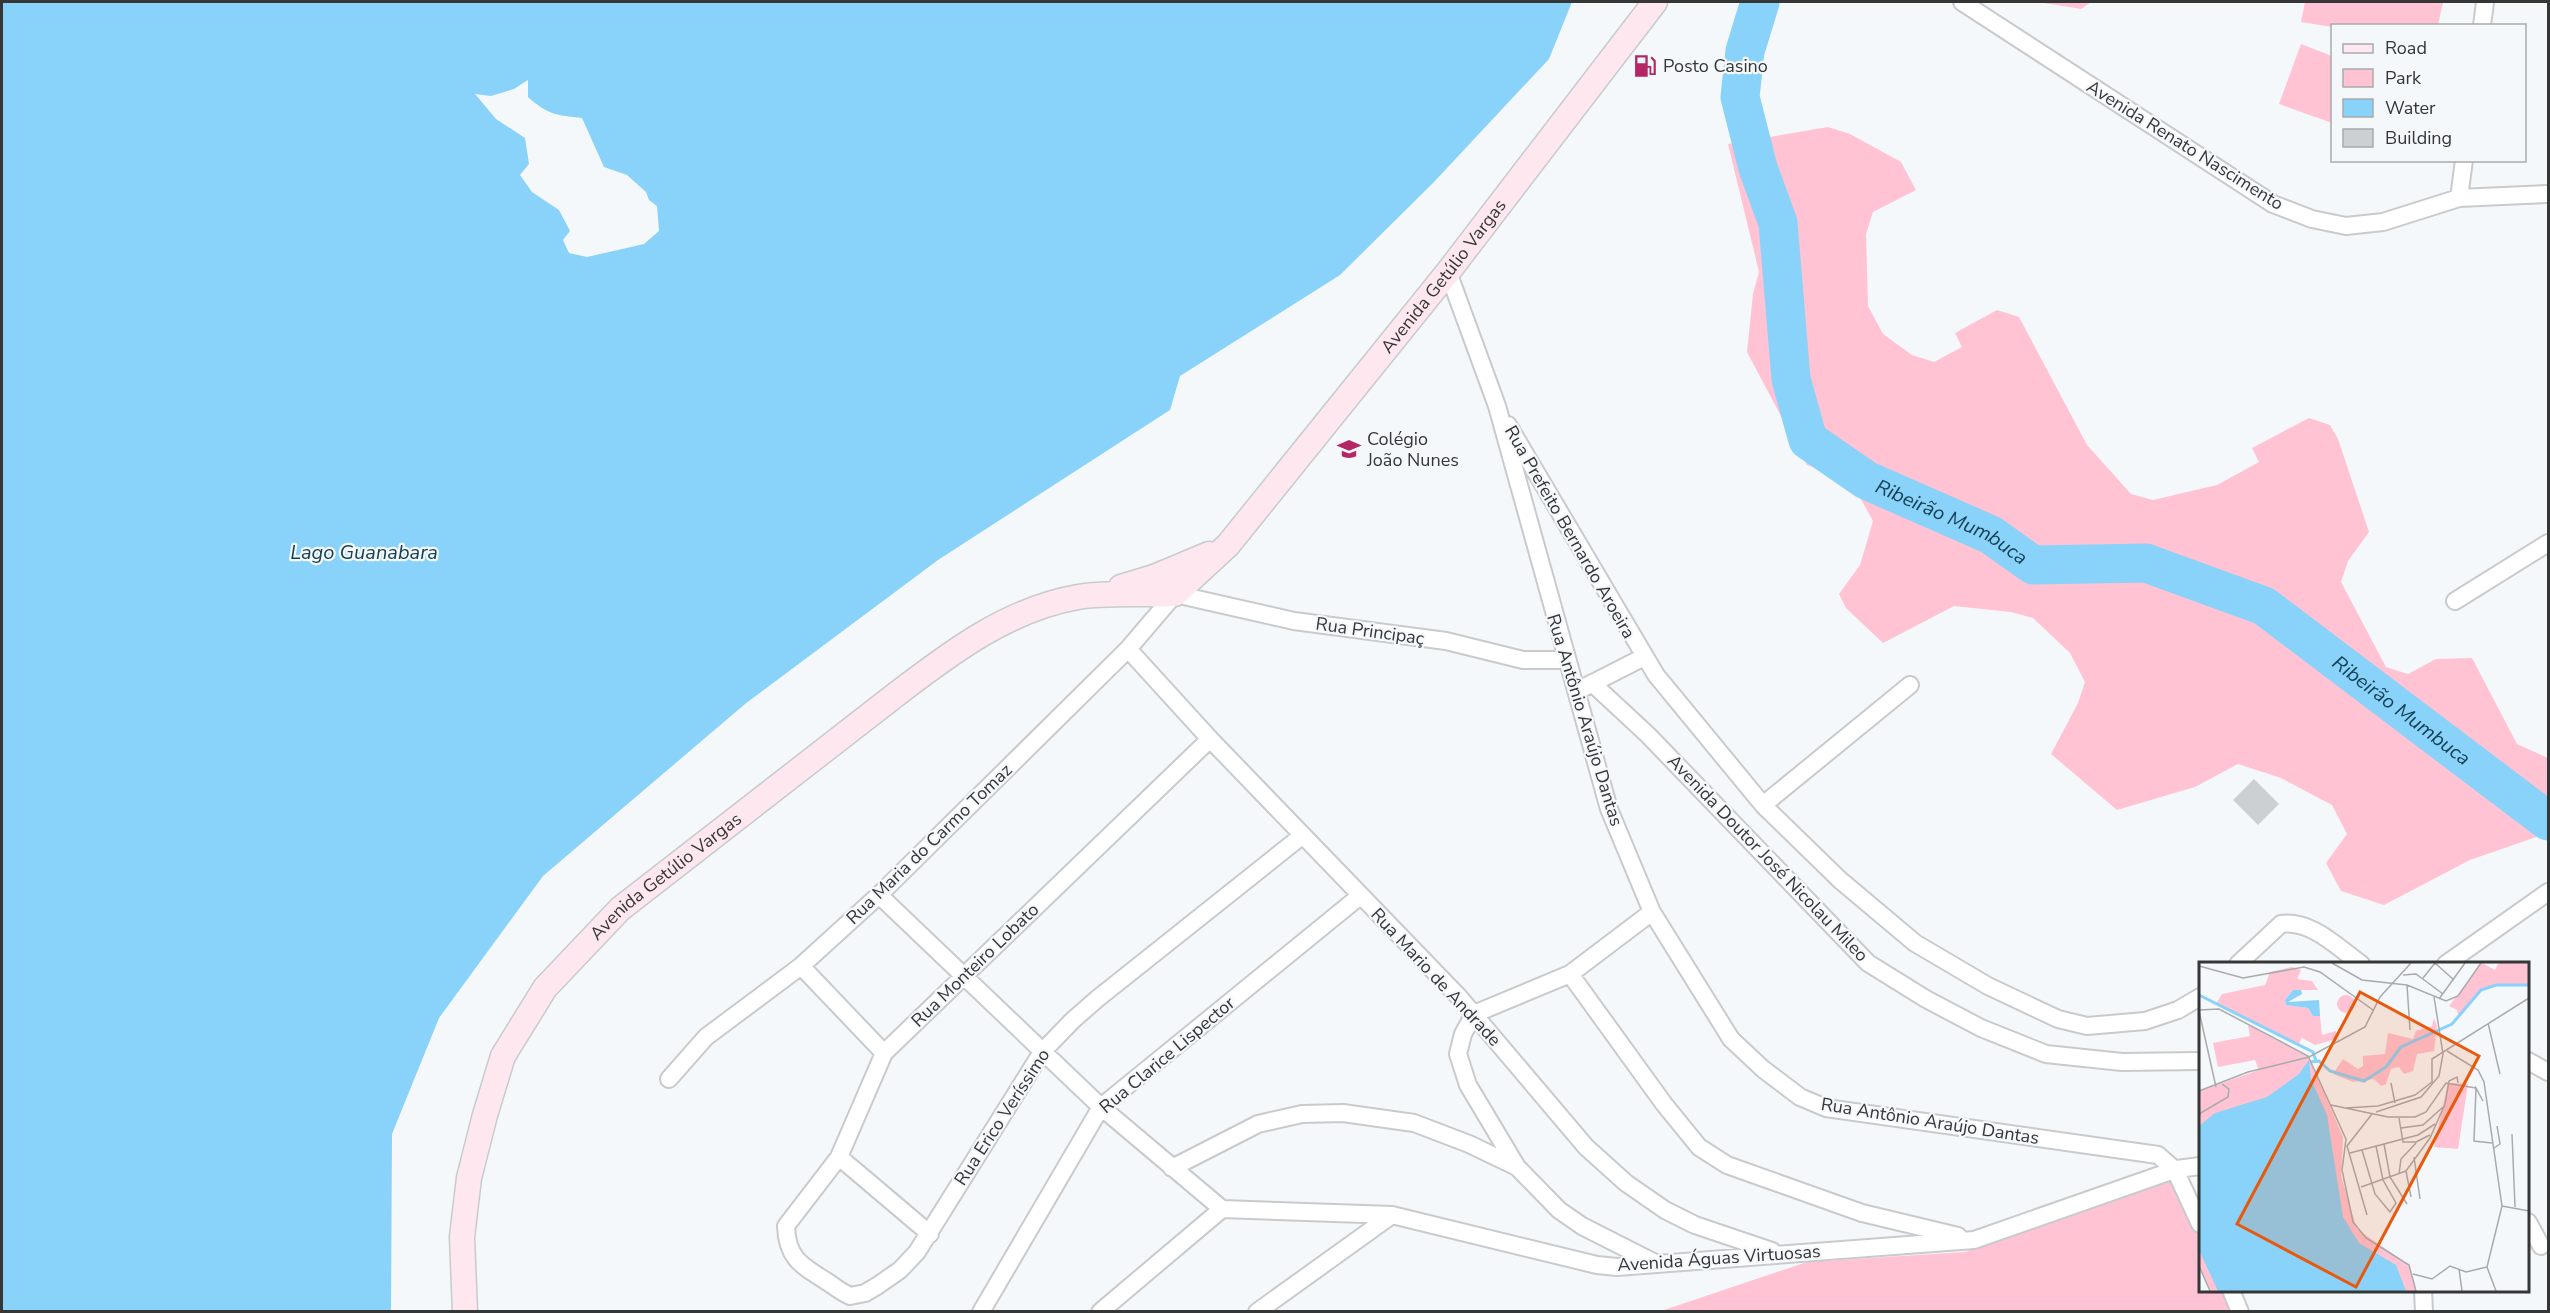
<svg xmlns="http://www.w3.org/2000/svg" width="2550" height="1313" font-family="'Nunito Sans',sans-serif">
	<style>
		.green { fill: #ffc3d4 }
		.water { fill: #89d2f9; fill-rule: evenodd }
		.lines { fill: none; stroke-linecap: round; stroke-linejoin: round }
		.river { stroke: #89d2f9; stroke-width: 39 }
		.building { fill: #ccd0d2 }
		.minor-casing { stroke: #c8cbcd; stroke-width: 20 }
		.secondary-casing { stroke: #c8cbcd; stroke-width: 27 }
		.minor { stroke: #fff; stroke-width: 16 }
		.secondary { stroke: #fee7ee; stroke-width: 24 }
		.labels { text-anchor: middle; stroke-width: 4.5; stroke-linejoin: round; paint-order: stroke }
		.poi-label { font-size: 18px; fill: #353737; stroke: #f5f8fa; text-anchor: start }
		.street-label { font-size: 18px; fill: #353737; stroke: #f5f8fa }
		.water-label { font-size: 20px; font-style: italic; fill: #164054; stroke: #f5f8fa }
		.inset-river { fill: none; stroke: #89d2f9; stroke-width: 3 }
		.inset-road { fill: none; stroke: #a8abac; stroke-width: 1.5 }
		.view { fill: #e8590c; fill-opacity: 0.15; stroke: #e8590c; stroke-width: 3 }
		.inset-edge { fill: none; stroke: #353737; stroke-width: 3 }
	</style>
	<rect width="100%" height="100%" fill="#f5f8fa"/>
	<path class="green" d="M 2038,2 L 2091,2 L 2081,9 Z
		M 2305,2 L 2443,2 L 2438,25 L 2332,27 L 2301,22 Z
		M 2301,44 L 2332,56 L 2332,123 L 2279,104 Z
		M 1828,127 L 1850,134 L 1901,162 L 1916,190 L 1873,212 L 1866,234 L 1868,306 L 1883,334 L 1912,355 L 1934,362 L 1962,347 L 1955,333 L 1997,310 L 2019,317 L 2087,445 L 2131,494 L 2153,500 L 2217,485 L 2259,462 L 2252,448 L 2309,418 L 2330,425 L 2338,439 L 2369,532 L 2348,561 L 2341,582 L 2386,667 L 2408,674 L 2436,659 L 2472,658 L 2517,744 L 2548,758 L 2548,833 L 2470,860 L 2384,905 L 2341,891 L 2326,863 L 2347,834 L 2332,805 L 2281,778 L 2238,764 L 2195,787 L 2117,810 L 2051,754 L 2078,703 L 2085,682 L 2070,653 L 2033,618 L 2011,612 L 1954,606 L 1883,643 L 1846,608 L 1839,594 L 1860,565 L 1873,521 L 1850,479 L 1807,465 L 1747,352 L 1753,294 L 1759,272 L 1728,144 Z
		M 2173,1175 L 2200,1235 L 2200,1290 L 2226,1291 L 2236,1312 L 1658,1312 L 1807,1262 L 1965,1252 Z"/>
	<path class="water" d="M 2,2 L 1572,2 L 1549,59 L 1433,183 L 1340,275 L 1180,376 L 1170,410 L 938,560 L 745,704 L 543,876 L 439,1018 L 392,1134 L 391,1311 L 2,1312 ZM 528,80 L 528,97 C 548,115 556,115 582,118 L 604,167 L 627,175 L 646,192 L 649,200 L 657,206 L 659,231 L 644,244 L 587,257 L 569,253 L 563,240 L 570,231 L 559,210 L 532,192 L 520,175 L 529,164 L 525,138 L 496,119 L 475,94 L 491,96 L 514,89 Z"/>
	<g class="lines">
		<path class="river" id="s1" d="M 1760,2 L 1745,51 L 1740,97 L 1758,168 L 1778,223 L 1791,379 L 1808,440 L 1866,480 L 1991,535 L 2033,565 L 2146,563 L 2264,606 L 2548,821"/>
	</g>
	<path class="building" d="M 2254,779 L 2279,804 L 2258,825 L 2233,800 Z"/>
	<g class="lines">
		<g class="minor-casing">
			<path id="minor" d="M 1962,2 L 2273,204 L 2312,219 L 2346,226 L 2383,222 L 2459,198 L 2548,194
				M 2482,26 L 2485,2
				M 2459,198 L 2464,160
				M 1448,272 L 1497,406 L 1609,809 L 1652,912 L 1731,1039 L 1763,1069 L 1800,1097 L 1826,1108 L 2158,1155 L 2175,1170 L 2200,1224
				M 1508,425 L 1656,675 L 1763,805 L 1840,880 L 1915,943 L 1988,986 L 2058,1019 L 2087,1026 L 2145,1021 L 2178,1010 L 2200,997
				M 2455,601 L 2548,543
				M 1128,649 L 1210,739 L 1459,997 L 1586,1147 L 1626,1183 L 1665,1210 L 1695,1225 L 1772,1251
				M 1592,683 L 1648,735 L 1868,963 L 1926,999 L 1981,1028 L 2046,1054 L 2122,1062 L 2200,1061
				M 1583,688 L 1644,657
				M 1210,739 L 884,1053 L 839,1157 L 786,1226 C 787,1258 801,1265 826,1281 C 834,1286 841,1292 850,1296 L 865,1293 L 877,1286 L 900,1270 L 917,1252 L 1042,1052 L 1073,1020 L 1097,999 L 1303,835
				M 1763,805 L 1910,685
				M 879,895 L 1101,1107 L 1222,1209
				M 1652,912 L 1570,974 L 1474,1014 L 1463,1034 L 1458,1054 L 1468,1085 L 1517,1167 L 1559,1210 L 1582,1226 L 1655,1263
				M 2238,964 L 2281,924 C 2312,920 2337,947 2361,964
				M 2446,964 L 2548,892
				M 801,966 L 884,1053
				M 1570,974 L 1664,1104 L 1699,1147 L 1727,1165 L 1862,1213 L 1958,1236
				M 2528,1061 L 2548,1072
				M 669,1079 L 706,1037 L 801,966 L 879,895 L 1128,649 L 1175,594 L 1294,621 L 1446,641 L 1523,660 L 1566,660
				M 839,1157 L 930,1234
				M 1172,1168 L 1258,1124 L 1302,1114 L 1343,1113 L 1414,1123 L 1469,1144 L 1517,1167
				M 1222,1209 L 1392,1215 L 1597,1265 L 1617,1267 L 1974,1240 L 2177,1169 L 2200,1166
				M 2528,1222 L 2541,1246
				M 2231,1290 L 2240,1312
				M 2423,1290 L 2424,1312
				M 981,1312 L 1101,1107 L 1360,896
				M 1100,1312 L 1222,1209
				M 1257,1312 L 1392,1215"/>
		</g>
		<g class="secondary-casing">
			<g id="secondary">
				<path d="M 1121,587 L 1154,577 L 1209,554"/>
				<path id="s2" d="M 465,1312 L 462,1237 L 469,1178 L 485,1115 L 503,1056 L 545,988 L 620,909 L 898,693 C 953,651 1009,609 1078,597 C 1108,592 1144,595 1175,594 L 1228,545 L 1448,272 L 1655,2"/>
			</g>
		</g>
		<use href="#minor" class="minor"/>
		<use href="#secondary" class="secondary"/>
	</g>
	<defs>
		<g id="fuel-bare" transform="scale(1.8)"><path d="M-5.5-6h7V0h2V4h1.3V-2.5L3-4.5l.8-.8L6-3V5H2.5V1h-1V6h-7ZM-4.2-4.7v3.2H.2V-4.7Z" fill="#b22764" stroke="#f5f8fa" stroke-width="2.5" paint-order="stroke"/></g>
		<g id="school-bare" transform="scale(1.8)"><path d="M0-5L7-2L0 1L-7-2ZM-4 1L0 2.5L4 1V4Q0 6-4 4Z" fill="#b22764" stroke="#f5f8fa" stroke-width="2.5" paint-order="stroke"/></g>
	</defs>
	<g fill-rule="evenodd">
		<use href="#fuel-bare" x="1645" y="66"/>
		<use href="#school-bare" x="1349" y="449"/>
	</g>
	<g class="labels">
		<g class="poi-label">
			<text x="1663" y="72">Posto Casino</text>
			<text x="1367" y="445">Colégio<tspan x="1367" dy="21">João Nunes</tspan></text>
		</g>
		<g class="street-label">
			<text transform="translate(2185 145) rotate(32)" y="6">Avenida Renato Nascimento</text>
			<text dy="6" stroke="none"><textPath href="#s2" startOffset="1522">Avenida Getúlio Vargas</textPath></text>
			<text transform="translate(1570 532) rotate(60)" y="6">Rua Prefeito Bernardo Aroeira</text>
			<text transform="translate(1370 631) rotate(8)" y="6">Rua Principaç</text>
			<text transform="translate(1585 720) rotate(73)" y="6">Rua Antônio Araújo Dantas</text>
			<text transform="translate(929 844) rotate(-44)" y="6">Rua Maria do Carmo Tomaz</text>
			<text transform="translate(1768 858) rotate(46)" y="6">Avenida Doutor José Nicolau Mileo</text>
			<text dy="6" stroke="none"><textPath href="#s2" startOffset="506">Avenida Getúlio Vargas</textPath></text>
			<text transform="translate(975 965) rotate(-44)" y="6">Rua Monteiro Lobato</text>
			<text transform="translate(1436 977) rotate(47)" y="6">Rua Mario de Andrade</text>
			<text transform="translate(1167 1055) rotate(-40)" y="6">Rua Clarice Lispector</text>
			<text transform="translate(1002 1117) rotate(-57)" y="6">Rua Erico Veríssimo</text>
			<text transform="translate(1930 1121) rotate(9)" y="6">Rua Antônio Araújo Dantas</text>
			<text transform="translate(1719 1258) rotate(-4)" y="6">Avenida Águas Virtuosas</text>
		</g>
		<g class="water-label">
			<text dy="7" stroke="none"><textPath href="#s1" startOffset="615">Ribeirão Mumbuca</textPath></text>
			<text x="364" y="559">Lago Guanabara</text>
			<text dy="7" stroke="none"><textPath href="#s1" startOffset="1119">Ribeirão Mumbuca</textPath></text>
		</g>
	</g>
	<g transform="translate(2199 962)">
		<rect width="330" height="330" fill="#f5f8fa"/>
		<path d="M 283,1 L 296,8 L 300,1 L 330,1 L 330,23 L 297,23 L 283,28 L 260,56 L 258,48 L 250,44 ZM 93,5 L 102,8 L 98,17 L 113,19 L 119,28 L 94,28 L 86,38 L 87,43 L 109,46 L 114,54 L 121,54 L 123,73 L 137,69 L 137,77 L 116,83 L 103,76 L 99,83 L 17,42 L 23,32 L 66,23 L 71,10 ZM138 42a9 9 0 1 1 18 0a9 9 0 1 1-18 0ZM 235,56 L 238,64 L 235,89 L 218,92 L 214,109 L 205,112 L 200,105 L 192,107 L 187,122 L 182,124 L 175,117 L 154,120 L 134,112 L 144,97 L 159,107 L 164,104 L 164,94 L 186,92 L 189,71 L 214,77 L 217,69 L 233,64 ZM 49,63 L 110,95 L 144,175 L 142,214 L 158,267 L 210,303 L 217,329 L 11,329 L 0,304 L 0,129 L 60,108 L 56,98 L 19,105 L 14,81 L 51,74 ZM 249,121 L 269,122 L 259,187 L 235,185 Z" fill="#ffc3d4"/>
		<path d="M 94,28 L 102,28 L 103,32 L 89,40 L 120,38 L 121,54 L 114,54 L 109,46 L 87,43 L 86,38 ZM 110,98 L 112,117 L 128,153 L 144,255 L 160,281 L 197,303 L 207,329 L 19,329 L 0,288 L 0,164 L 16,151 L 68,135 L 100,112 Z" fill="#89d2f9"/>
		<path class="inset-river" d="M 0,33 L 114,90 L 117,99M 111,100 L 120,99 L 131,109 L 165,119 L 187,105 L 202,85 L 253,62 L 282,28 L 297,23 L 330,23"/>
		<path class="inset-road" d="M 133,1 L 163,18 L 208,23 L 247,39 L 259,34 L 282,1M 236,1 L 255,18M 0,4 L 44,16 L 105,5 L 121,10 L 174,48M 204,13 L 217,12 L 244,32M 224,16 L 236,1M 208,23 L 211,68M 240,37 L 266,1M 0,48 L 20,47 L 109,94 L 147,177 L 143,208 L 154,260 L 167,276 L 210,303 L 217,329M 0,49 L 17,125M 289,61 L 301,112M 248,89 L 279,108 L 285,120 L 303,244 L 288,305 L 297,329M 192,121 L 196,141M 0,129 L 49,110 L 110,95 L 166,65 L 181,35 L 212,1M 284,139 L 277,126 L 275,179 L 293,181M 132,143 L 189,155 L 216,155 L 227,150 L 247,121 L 277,126M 147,146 L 179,144 L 216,133 L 233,120 L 233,97 L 330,36M 177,150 L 222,135 L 240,114 L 244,92 L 235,35M 0,152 L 29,135 L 30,127 L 23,122M 200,156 L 204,180 L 217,180 L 231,173M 202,166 L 224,163 L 244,145M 313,172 L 316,245M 185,182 L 191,215 L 208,242M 295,186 L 301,182 L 298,164M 163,188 L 176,232 L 191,250 L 197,241 L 184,218 L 177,184M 151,191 L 219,173 L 236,162M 215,195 L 221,237M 207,209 L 231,176 L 246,142 L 250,119 L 258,115 L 259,121M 207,209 L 212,235M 200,212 L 202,197 L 217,181M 162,225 L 207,209M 303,244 L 330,249M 168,253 L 148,184 L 173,152M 0,304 L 11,329M 260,307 L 263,329M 214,312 L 233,317 L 251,304 L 267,310 L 288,305"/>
		<path class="view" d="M 161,30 L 280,94 L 157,325 L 38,262 Z"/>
		<rect width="330" height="330" class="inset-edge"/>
	</g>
	<rect width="2550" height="1313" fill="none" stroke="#353737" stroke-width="6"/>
	<rect x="2331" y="24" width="195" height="138" fill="#f5f8fa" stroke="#a8abac" stroke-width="1.5"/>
	<rect x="2343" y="44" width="30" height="9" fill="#fee7ee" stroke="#a8abac" stroke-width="1.5"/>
	<text x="2385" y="54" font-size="18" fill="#353737">Road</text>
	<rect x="2343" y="69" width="30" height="18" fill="#ffc3d4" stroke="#a8abac" stroke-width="1.5"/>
	<text x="2385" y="84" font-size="18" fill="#353737">Park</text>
	<rect x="2343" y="99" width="30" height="18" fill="#89d2f9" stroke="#a8abac" stroke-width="1.5"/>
	<text x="2385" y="114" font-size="18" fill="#353737">Water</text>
	<rect x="2343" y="129" width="30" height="18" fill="#ccd0d2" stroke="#a8abac" stroke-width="1.5"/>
	<text x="2385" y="144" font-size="18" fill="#353737">Building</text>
</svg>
